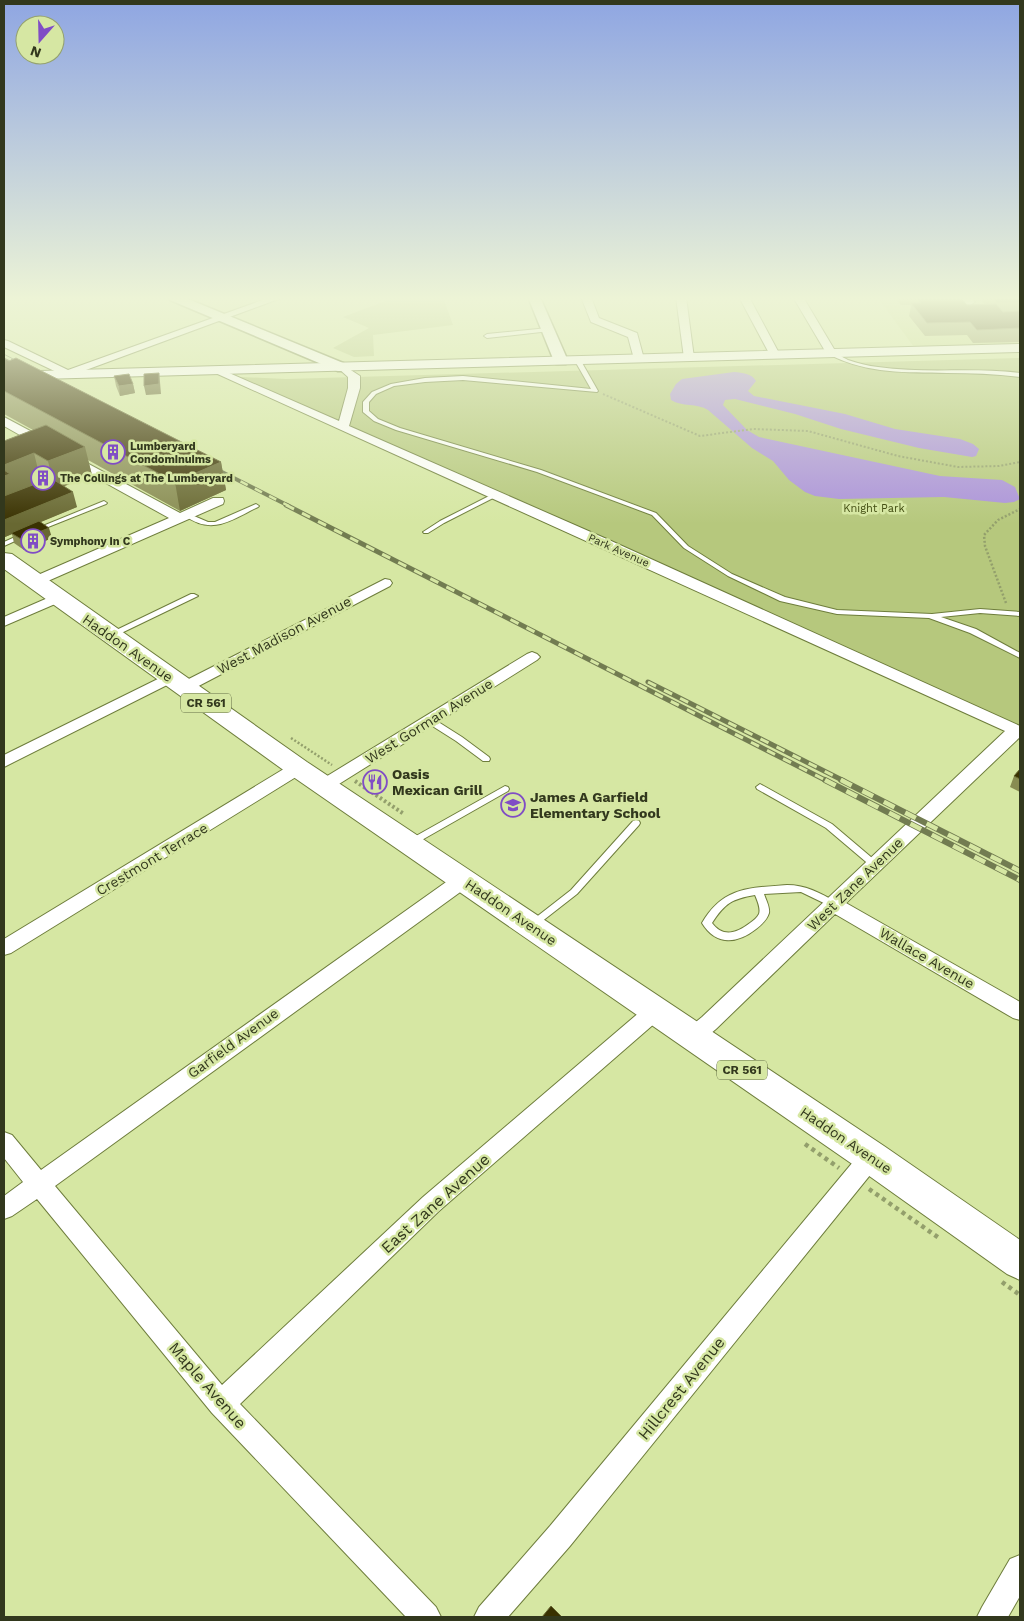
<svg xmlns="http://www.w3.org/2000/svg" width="1024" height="1621" font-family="'Work Sans',sans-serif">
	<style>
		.built { fill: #cadc90 }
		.green { fill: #b6c87d }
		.water { fill: #ab92da }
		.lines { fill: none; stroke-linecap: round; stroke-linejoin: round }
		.service-casing { stroke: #6e7d3c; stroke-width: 2 }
		.minor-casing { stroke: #6e7d3c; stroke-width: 2 }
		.tertiary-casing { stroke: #6e7d3c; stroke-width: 3 }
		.secondary-casing { stroke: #6e7d3c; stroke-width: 2 }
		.primary-casing { stroke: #6e7d3c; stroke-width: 2 }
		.path-far3 { stroke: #939f6c; stroke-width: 2; stroke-dasharray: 2 2; stroke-linecap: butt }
		.path-far2 { stroke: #939f6c; stroke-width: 2.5; stroke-dasharray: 2 2; stroke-linecap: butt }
		.path-far1 { stroke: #939f6c; stroke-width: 4; stroke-dasharray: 2.5 2.5; stroke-linecap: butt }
		.path { stroke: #939f6c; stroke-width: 4.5; stroke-dasharray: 4 4; stroke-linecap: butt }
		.service { fill: #fff; fill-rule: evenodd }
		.minor { fill: #fff; fill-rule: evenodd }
		.tertiary { fill: #fff; fill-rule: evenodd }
		.secondary { fill: #fff; fill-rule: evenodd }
		.primary { fill: #fff; fill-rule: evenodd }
		.rail-far2-casing { stroke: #727c51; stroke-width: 4 }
		.rail-far1-casing { stroke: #727c51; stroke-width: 5 }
		.rail-casing { stroke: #727c51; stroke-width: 6 }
		.rail-far2 { stroke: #d6e7a3; stroke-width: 2.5; stroke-dasharray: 8; stroke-linecap: butt }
		.rail-far1 { stroke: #d6e7a3; stroke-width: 3; stroke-dasharray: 9; stroke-linecap: butt }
		.rail { stroke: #d6e7a3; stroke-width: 4.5; stroke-dasharray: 12; stroke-linecap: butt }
		.wall { fill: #888c52 }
		.shaded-wall { fill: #686832 }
		.building { fill: #393101; stroke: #686832 }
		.labels { text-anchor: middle; stroke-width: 5; stroke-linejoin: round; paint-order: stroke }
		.far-poi-label { font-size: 11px; font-weight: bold; fill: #32381d; stroke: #d6e7a3; text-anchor: start }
		.far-park-label { font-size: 11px; fill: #444f14; stroke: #d6e7a3 }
		.far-street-label { font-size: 11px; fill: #32381d; stroke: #d6e7a3 }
		.shield { fill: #d6e7a3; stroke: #636c45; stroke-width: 1 }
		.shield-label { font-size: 12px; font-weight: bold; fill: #32381d }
		.street-label { font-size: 14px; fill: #32381d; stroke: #d6e7a3 }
		.poi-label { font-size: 14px; font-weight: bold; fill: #32381d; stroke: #d6e7a3; text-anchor: start }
		.near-street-label { font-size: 16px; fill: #32381d; stroke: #d6e7a3 }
	</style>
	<rect width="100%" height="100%" fill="#d6e7a3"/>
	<path class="built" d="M 877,297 L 1020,297 L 1020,348 L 917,351 Z"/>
	<path class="green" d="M 396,297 L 443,297 L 453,325 L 373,335 L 374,356 L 354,357 L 333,348 L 369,328 L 343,317 Z
		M 1020,358 L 1020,732 L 237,380 L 242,377 L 286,379 Z"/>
	<path class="water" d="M 734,372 C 743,373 751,373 756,381 L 748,391 L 754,396 L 845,414 L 895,429 L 960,439 L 973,444 L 979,449 L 976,456 L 972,457 L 919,448 L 841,429 L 795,414 L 735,399 L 725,400 L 723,405 L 747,430 L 759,437 L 940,476 L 1002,480 L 1015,487 L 1020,499 L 1014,502 L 1005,503 L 944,497 L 839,499 L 815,496 L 805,492 L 789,480 L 773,461 L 752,448 L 708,410 C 697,403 682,407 671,400 L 670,394 L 676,384 L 682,379 Z"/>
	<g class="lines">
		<g class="service-casing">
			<path id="service" d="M 548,328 L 550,329 L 550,331 L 487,338 L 484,336 L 487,334 Z
				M 830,353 C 837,353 842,357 848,360 C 857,363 868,366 878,367 C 925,374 973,367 1020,373 L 1020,377 C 996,374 972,373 947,373 C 905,372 869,374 830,355 Z
				M 576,360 L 581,361 L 598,391 L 597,392 L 463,380 L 425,382 L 394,386 L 376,394 L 369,402 L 369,411 L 378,419 L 400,428 L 541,470 L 656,513 L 688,546 L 732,574 L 785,597 L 837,610 L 932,614 L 980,609 L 1020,612 L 1020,616 L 980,613 L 941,617 L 976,629 L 1020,653 L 1020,658 L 970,633 L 929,618 L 837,614 L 780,601 L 728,576 L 684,548 L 652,515 L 537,472 L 396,430 L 374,421 L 363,412 L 363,402 L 372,392 L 391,384 L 425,378 L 463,376 L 591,389 L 575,361 Z
				M 495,493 L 497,494 L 497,496 L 444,523 L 428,533 L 424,533 L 423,532 L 440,521 Z
				M 104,501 L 107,503 L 106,504 L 38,531 L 36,532 L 33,530 Z
				M 256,504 L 259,506 L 258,507 C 231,520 212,536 184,515 L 187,513 L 208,522 L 215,522 Z
				M 24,533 L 26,534 L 26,536 L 4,546 L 4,542 Z
				M 191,594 L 194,594 L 198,596 L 113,637 L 107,637 L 106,635 Z
				M 426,718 L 432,718 L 462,737 L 489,757 L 490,759 L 489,761 L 483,761 L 456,741 L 426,722 L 425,720 Z
				M 760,784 L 832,824 L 878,863 L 880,865 L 878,867 L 872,867 L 826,828 L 757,789 L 756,787 Z
				M 505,786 L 508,787 L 509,789 L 508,791 L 413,845 L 410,846 L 406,843 L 407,841 Z
				M 636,820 L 639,821 L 640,823 L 639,825 L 577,894 L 536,926 L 530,926 L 528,924 L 530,922 L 571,890 L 633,821 Z
				M 787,885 C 806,885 820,893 836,902 L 838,904 L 836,906 L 830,906 L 801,892 L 764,894 C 766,900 770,907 769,913 C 767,920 761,925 756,929 C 737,944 716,946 702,923 C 723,887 749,888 787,885 ZM 755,895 C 757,900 761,908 759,914 C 757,918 753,921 750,923 C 737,933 723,938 712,923 C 725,903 732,899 755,895 Z"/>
		</g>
		<g class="minor-casing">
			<path id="minor" d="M 271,297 L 284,297 L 67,377 L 4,347 L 4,340 L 8,341 L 68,370 Z
				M 581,297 L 591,297 L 599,318 L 637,333 L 644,359 L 643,361 L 639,362 L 634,359 L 628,337 L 591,322 Z
				M 676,297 L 686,297 L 694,358 L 689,361 L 684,358 Z
				M 739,297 L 749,297 L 780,355 L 779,357 L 771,357 L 770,355 Z
				M 793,297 L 803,297 L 837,354 L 836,356 L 828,356 Z
				M 960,297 L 970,297 L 975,302 L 970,305 L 966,304 Z
				M 343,365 L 360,376 L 360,388 L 349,426 L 609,540 L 1020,726 L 1020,737 L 846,903 L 1020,1002 L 1020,1020 L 1013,1018 L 835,914 L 716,1029 C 706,1037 699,1046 686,1042 L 683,1036 L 686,1030 L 702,1017 L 1005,731 L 211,371 L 212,369 L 220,369 L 339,421 L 348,388 L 348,377 L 338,368 Z
				M 4,417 L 49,441 L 51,444 L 49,447 L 41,447 L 4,426 Z
				M 70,454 L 180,513 L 213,498 L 223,498 L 224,501 L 223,504 L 41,584 L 31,584 L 29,581 L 31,578 L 169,518 L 66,461 L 64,458 L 66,455 Z
				M 385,579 L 390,580 L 392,583 L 390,586 L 189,691 L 177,691 L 175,688 L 177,685 Z
				M 57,594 L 62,595 L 64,598 L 62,601 L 4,626 L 4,617 Z
				M 532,652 L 537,654 L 540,657 L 537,660 L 331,789 L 325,791 L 319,789 L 316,785 L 319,781 L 527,654 Z
				M 170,673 L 175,675 L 178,678 L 175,681 L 4,767 L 4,755 Z
				M 298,763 L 304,764 L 306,768 L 304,772 L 11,953 L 4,955 L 4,939 L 292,764 Z
				M 463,873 L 470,875 L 472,880 L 470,885 L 55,1186 L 222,1385 L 423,1197 L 648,1005 L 655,1003 L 662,1005 L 665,1011 L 662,1017 L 439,1211 L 240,1404 L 436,1607 L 441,1617 L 406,1617 L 212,1413 L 37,1199 L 12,1216 L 4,1219 L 4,1196 L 23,1182 L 4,1158 L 4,1132 L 12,1135 L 41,1170 L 456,875 Z
				M 871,1147 L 879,1150 L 882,1157 L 879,1164 L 570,1546 L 508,1617 L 474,1617 L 479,1607 L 550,1526 L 863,1150 Z
				M 1020,1555 L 1020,1596 L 1008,1617 L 977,1617 L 982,1607 L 1010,1559 Z"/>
		</g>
		<g class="tertiary-casing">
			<path id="tertiary" d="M 168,297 L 183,297 L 348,365 L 350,368 L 348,371 L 338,371 L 170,300 Z
				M 528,297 L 540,297 L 568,361 L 566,364 L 556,364 L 554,361 Z"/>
		</g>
		<g class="secondary-casing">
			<path id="secondary" d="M 1020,344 L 1020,352 L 4,380 L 4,372 Z"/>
		</g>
		<g class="primary-casing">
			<path id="primary" d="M 4,553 L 12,554 L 307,762 L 884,1146 L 1020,1240 L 1020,1280 L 1007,1274 L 858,1168 L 289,774 L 4,569 Z"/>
		</g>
		<path class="path-far3" d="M 603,394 L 700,436 L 753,429 L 808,431 L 898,456 L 958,467 L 999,466 L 1020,462"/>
		<path class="path-far2" d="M 1006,603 L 985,546 L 984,535 L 998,520 L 1020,509
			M 291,738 L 332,765"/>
		<path class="path-far1" d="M 355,781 L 404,814"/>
		<path class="path" d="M 805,1144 L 839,1168
			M 869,1189 L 939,1238
			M 1002,1282 L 1020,1295"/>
		<use href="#service" class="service"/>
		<use href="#minor" class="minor"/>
		<use href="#tertiary" class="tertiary"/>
		<use href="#secondary" class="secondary"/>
		<use href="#primary" class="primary"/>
		<g class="rail-far2-casing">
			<path id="rail-far2" d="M 4,356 L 23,366
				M 212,467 L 289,506"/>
		</g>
		<g class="rail-far1-casing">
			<path id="rail-far1" d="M 286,505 L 827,781
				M 648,682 L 844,781"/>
		</g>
		<g class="rail-casing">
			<path id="rail" d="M 825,780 L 1020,880
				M 841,780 L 1020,871"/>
		</g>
		<use href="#rail-far2" class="rail-far2"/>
		<use href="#rail-far1" class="rail-far1"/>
		<use href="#rail" class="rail"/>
	</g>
	<path class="wall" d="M 894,297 L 956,297 L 967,305 L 985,305 L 982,301 L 983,297 L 1020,297 L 1020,342 L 973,343 L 967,335 L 925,336 L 909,316 L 911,306 L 910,305 L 901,305 Z
		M 4,358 L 221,462 L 226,490 L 180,511 L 88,460 L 92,475 L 63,486 L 77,507 L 40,522 L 52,538 L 24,550 L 14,543 L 12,534 L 5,537 L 4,536 L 4,441 L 33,430 L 4,414 Z
		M 114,376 L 133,384 L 135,393 L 120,396 L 116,386 Z
		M 1020,769 L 1020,792 L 1010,787 L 1014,776 Z"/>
	<path class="shaded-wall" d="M 159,373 L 160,382 L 161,394 L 146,395 L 144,386 Z
		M 133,384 L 135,393 L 120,396 L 119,386 Z
		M 85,447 L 92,475 L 55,490 L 48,461 Z
		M 34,453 L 41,482 L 15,492 L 4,508 L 4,465 Z
		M 221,462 L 226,490 L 180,511 L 175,482 Z
		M 73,492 L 77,507 L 5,537 L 4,534 L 4,520 Z
		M 49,528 L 52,538 L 24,550 L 21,539 Z"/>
	<path class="building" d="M 916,297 L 960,297 L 967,305 L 996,304 L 1003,312 L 1020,311 L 1020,328 L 977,330 L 970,322 L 927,323 L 911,303 L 921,303 Z
		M 992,297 L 1020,297 L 1020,302 L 997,302 Z
		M 4,358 L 9,361 L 16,358 L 221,462 L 175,482 L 4,391 Z
		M 159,373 L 159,384 L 144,386 L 144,374 Z
		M 129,374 L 133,384 L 119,386 L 114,376 Z
		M 46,425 L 85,447 L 48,461 L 34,453 L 4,465 L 4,441 Z
		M 4,470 L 10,474 L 4,476 Z
		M 51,478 L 73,492 L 4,520 L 4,496 Z
		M 39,521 L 49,528 L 21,539 L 11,533 Z
		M 1020,769 L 1020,779 L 1014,776 Z
		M 551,1606 L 562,1617 L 542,1617 Z"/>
	<linearGradient id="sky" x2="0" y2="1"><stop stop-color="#8fa6e2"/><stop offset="0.57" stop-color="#edf4d6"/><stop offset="1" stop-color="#edf4d6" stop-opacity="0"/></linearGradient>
	<rect width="1024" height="524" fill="url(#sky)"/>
	<defs>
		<g id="building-ring" transform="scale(1.25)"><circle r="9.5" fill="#d6e7a3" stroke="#804dc5" stroke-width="1.5"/><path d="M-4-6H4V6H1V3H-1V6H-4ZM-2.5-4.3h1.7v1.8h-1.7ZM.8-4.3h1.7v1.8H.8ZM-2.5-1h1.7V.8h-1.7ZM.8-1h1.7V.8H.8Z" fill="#804dc5"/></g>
		<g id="restaurant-ring" transform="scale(1.25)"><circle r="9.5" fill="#d6e7a3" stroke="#804dc5" stroke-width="1.5"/><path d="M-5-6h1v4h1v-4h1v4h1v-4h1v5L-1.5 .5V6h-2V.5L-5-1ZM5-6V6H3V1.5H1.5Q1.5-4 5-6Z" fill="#804dc5"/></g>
		<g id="school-ring" transform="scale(1.25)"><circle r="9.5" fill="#d6e7a3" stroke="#804dc5" stroke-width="1.5"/><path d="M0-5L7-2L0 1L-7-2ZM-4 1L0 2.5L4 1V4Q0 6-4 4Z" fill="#804dc5"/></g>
	</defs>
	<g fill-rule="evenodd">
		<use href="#building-ring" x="113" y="452"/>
		<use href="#building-ring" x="43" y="478"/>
		<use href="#building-ring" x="33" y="541"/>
		<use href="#restaurant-ring" x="375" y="782"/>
		<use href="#school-ring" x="513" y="805"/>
	</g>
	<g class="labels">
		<g class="far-poi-label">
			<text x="130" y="450">Lumberyard<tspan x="130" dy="13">Condominuims</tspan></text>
			<text x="60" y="482">The Collings at The Lumberyard</text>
			<text x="50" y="545">Symphony in C</text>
		</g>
		<g class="far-park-label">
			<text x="874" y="512">Knight Park</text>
		</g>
		<g class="far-street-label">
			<text transform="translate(619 550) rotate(24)" y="4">Park Avenue</text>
		</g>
		<g class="shield">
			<rect x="181" y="693.5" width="50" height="19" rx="4"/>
			<rect x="717" y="1060.5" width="50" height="19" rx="4"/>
		</g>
		<g class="shield-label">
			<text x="206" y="707">CR 561</text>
			<text x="742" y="1074">CR 561</text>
		</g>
		<g class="street-label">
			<text transform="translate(284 635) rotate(-28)" y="5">West Madison Avenue</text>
			<text transform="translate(128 648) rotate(35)" y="5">Haddon Avenue</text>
			<text transform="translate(429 721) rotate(-32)" y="5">West Gorman Avenue</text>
			<text transform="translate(152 859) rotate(-31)" y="5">Crestmont Terrace</text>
			<text transform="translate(855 884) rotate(-44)" y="5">West Zane Avenue</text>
			<text transform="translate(511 912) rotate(34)" y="5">Haddon Avenue</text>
			<text transform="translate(927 958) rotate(30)" y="5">Wallace Avenue</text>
			<text transform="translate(233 1043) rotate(-36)" y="5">Garfield Avenue</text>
			<text transform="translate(846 1140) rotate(34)" y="5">Haddon Avenue</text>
		</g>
		<g class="poi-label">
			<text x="392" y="779">Oasis<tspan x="392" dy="16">Mexican Grill</tspan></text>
			<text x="530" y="802">James A Garfield<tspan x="530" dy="16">Elementary School</tspan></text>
		</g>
		<g class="near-street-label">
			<text transform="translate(435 1203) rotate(-42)" y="6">East Zane Avenue</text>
			<text transform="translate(208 1385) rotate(49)" y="6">Maple Avenue</text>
			<text transform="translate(681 1388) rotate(-51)" y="6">Hillcrest Avenue</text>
		</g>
	</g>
	<rect width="1024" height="1621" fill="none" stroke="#32381d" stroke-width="10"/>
	<g transform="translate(40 40) rotate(200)"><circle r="24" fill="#d6e7a3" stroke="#94a16d"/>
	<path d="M0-4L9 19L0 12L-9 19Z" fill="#804dc5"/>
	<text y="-8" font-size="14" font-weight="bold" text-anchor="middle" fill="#32381d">N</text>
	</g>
</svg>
